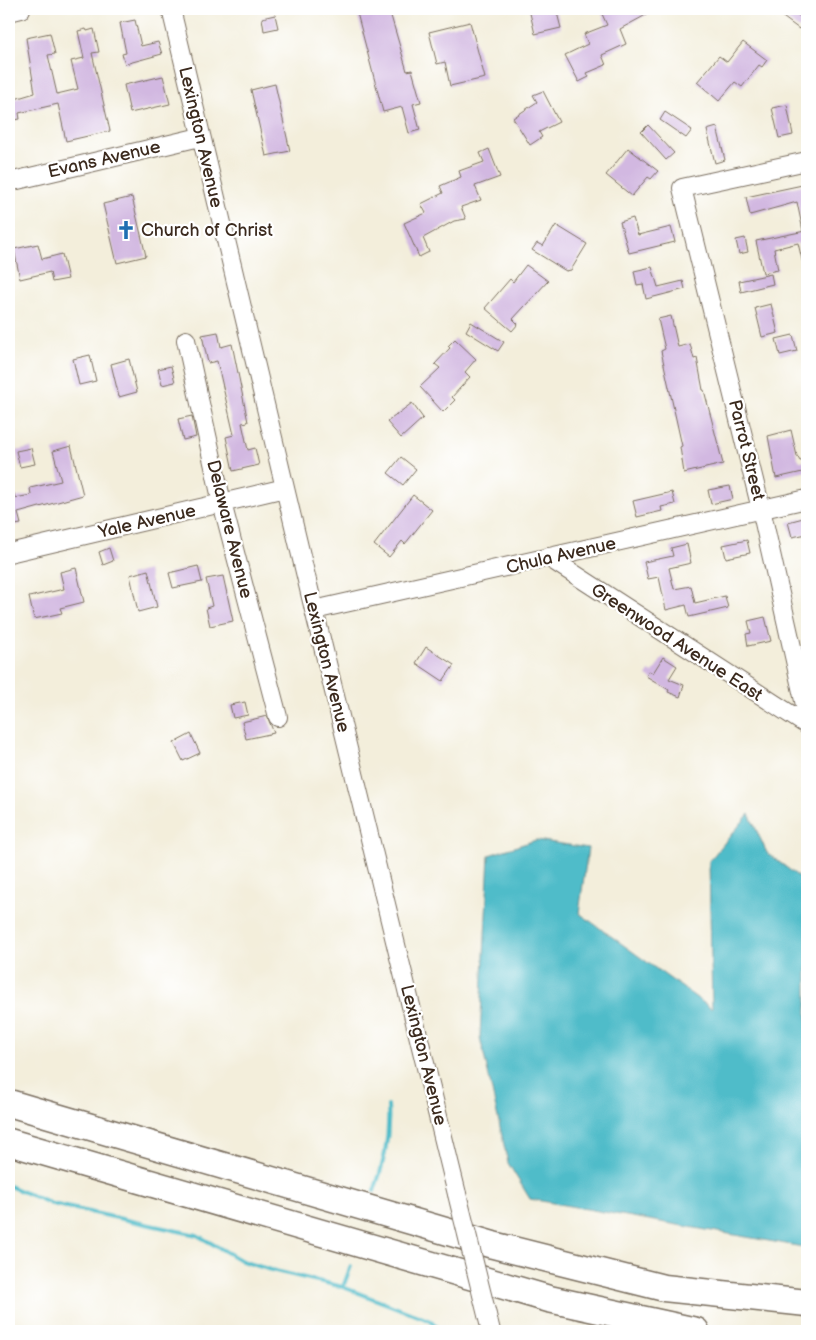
<svg xmlns="http://www.w3.org/2000/svg" width="816" height="1340" font-family="'Balsamiq Sans',sans-serif">
	<style>
		.water { fill: #4fbcc9; stroke: #457374 }
		.lines { fill: none; stroke-linecap: round; stroke-linejoin: round }
		.stream { stroke: #4fbcc9; stroke-width: 4 }
		.building { fill: #d2b8e1 }
		.minor-casing { stroke: #7b6f60; stroke-width: 20 }
		.highway-casing { stroke: #7b6f60; stroke-width: 29 }
		.minor { stroke: #fff; stroke-width: 18 }
		.highway { stroke: #fff; stroke-width: 26 }
		.minor-bridge-casing { stroke: #7b6f60; stroke-width: 20; stroke-linecap: butt }
		.minor-bridge { stroke: #fff; stroke-width: 18 }
		.labels { text-anchor: middle; stroke-width: 4.5; stroke-linejoin: round; paint-order: stroke }
		.street-label { font-size: 18px; fill: #3b2a1e; stroke: #fff }
		.poi-label { font-size: 18px; fill: #3b2a1e; stroke: #fff; text-anchor: start }
	</style>
	<rect width="100%" height="100%" fill="#fff"/>
	<filter id="ink" filterUnits="userSpaceOnUse"><feTurbulence type="fractalNoise" baseFrequency=".02" numOctaves="2"/><feDisplacementMap in="SourceGraphic" scale="10" xChannelSelector="R" yChannelSelector="G"/><feConvolveMatrix kernelMatrix="1 2 1 2 8 2 1 2 1" color-interpolation-filters="sRGB"/></filter>
	<filter id="wash" filterUnits="userSpaceOnUse"><feTurbulence type="fractalNoise" baseFrequency=".0096" numOctaves="4" result="noise"/><feDisplacementMap in="SourceGraphic" scale="20" xChannelSelector="R" yChannelSelector="G"/><feGaussianBlur stdDeviation="1.12" result="paint"/><feColorMatrix in="noise" values="0 0 0 0 0 0 0 0 0 0 0 0 0 0 0 0 0 1.4 0 .05"/><feComposite in="paint" operator="in"/></filter>
	<g filter="url(#wash)">
		<rect width="100%" height="100%" fill="#f3eedb"/>
		<path class="water" d="M 749,814 L 767,853 L 807,883 L 807,1246 L 803,1247 L 530,1199 L 508,1163 L 480,1037 L 489,855 L 536,840 L 588,848 L 579,913 L 712,1009 L 709,861 Z"/>
		<g class="lines">
			<path class="stream" d="M 9,1186 L 52,1204 L 197,1235 L 242,1261 L 271,1270 L 343,1287 L 431,1321 L 439,1329
				M 374,1191 C 385,1162 390,1136 388,1106
				M 343,1287 L 351,1266"/>
		</g>
		<g id="blocks">
			<path class="building" d="M 356,9 L 389,9 L 407,71 L 412,70 L 421,102 L 413,104 L 420,130 L 409,133 L 402,107 L 383,112 Z
				M 529,9 L 556,9 L 561,28 L 535,34 Z
				M 614,9 L 657,9 L 620,29 L 626,44 L 602,55 L 606,65 L 587,73 L 589,77 L 579,82 L 565,55 L 588,44 L 584,34 L 607,25 L 602,14 Z
				M 772,9 L 790,9 L 806,21 L 799,29 Z
				M 275,15 L 278,28 L 264,31 L 262,18 Z
				M 135,20 L 141,46 L 158,42 L 162,54 L 125,64 L 122,54 L 126,53 L 120,23 Z
				M 470,22 L 485,78 L 450,86 L 445,62 L 437,64 L 429,32 Z
				M 86,29 L 87,31 L 94,29 L 99,52 L 92,53 L 110,131 L 66,141 L 58,104 L 19,113 L 20,119 L 9,121 L 9,88 L 13,87 L 15,99 L 35,93 L 26,38 L 50,33 L 55,54 L 48,55 L 57,94 L 78,89 L 71,61 L 84,58 L 78,31 Z
				M 743,42 L 767,60 L 762,67 L 759,65 L 742,87 L 735,82 L 719,101 L 697,82 L 719,56 L 727,62 Z
				M 163,76 L 170,104 L 130,113 L 124,85 Z
				M 275,84 L 290,151 L 266,156 L 251,90 Z
				M 543,91 L 559,122 L 539,132 L 542,137 L 530,145 L 513,118 L 537,102 L 533,95 Z
				M 787,105 L 793,135 L 779,138 L 772,108 Z
				M 665,112 L 692,130 L 686,138 L 660,120 Z
				M 648,125 L 674,153 L 666,160 L 641,132 Z
				M 717,127 L 725,160 L 715,163 L 707,130 Z
				M 628,148 L 658,171 L 651,179 L 648,177 L 632,196 L 606,175 Z
				M 489,149 L 500,177 L 475,186 L 481,200 L 461,207 L 466,219 L 454,221 L 423,238 L 429,252 L 419,257 L 404,223 L 426,213 L 421,204 L 443,193 L 440,186 L 461,177 L 459,171 L 484,162 L 480,153 Z
				M 807,184 L 807,264 L 803,264 L 798,243 L 774,249 L 778,270 L 763,273 L 756,241 L 805,231 L 803,231 L 797,202 L 750,215 L 746,197 Z
				M 132,197 L 146,256 L 117,263 L 103,204 Z
				M 633,218 L 638,235 L 671,227 L 675,242 L 629,253 L 620,222 Z
				M 556,225 L 587,244 L 571,270 L 566,271 L 532,250 L 537,243 L 543,246 Z
				M 745,238 L 748,252 L 739,254 L 736,240 Z
				M 38,244 L 42,259 L 62,254 L 68,279 L 52,282 L 50,272 L 20,279 L 14,249 Z
				M 526,265 L 548,281 L 513,319 L 518,324 L 512,331 L 485,308 L 510,279 L 513,282 Z
				M 652,267 L 658,287 L 683,281 L 685,289 L 646,299 L 643,284 L 637,285 L 634,271 Z
				M 771,274 L 773,284 L 741,292 L 739,281 Z
				M 771,304 L 778,333 L 762,337 L 755,308 Z
				M 671,316 L 678,347 L 690,344 L 694,359 L 697,358 L 703,390 L 704,390 L 723,464 L 684,473 L 680,447 L 682,446 L 661,351 L 665,349 L 658,319 Z
				M 471,322 L 504,342 L 498,351 L 466,331 Z
				M 218,332 L 221,347 L 232,344 L 248,422 L 242,423 L 248,450 L 255,448 L 259,465 L 233,471 L 226,437 L 234,435 L 217,361 L 208,363 L 202,335 Z
				M 793,335 L 797,351 L 780,355 L 776,339 Z
				M 455,339 L 476,359 L 465,372 L 470,377 L 452,397 L 455,400 L 443,412 L 420,387 L 440,368 L 435,364 L 450,348 L 448,346 Z
				M 90,355 L 96,381 L 79,385 L 73,359 Z
				M 129,359 L 137,392 L 119,397 L 111,364 Z
				M 171,366 L 175,382 L 162,385 L 158,369 Z
				M 412,403 L 423,418 L 401,438 L 387,422 Z
				M 192,416 L 196,437 L 183,440 L 178,419 Z
				M 791,430 L 797,456 L 800,461 L 807,460 L 807,471 L 776,478 L 768,436 Z
				M 71,446 L 83,495 L 18,513 L 21,524 L 9,526 L 9,490 L 13,490 L 15,498 L 31,495 L 30,488 L 61,481 L 53,451 Z
				M 31,448 L 35,464 L 20,467 L 16,451 Z
				M 401,457 L 416,469 L 403,485 L 388,473 Z
				M 730,486 L 733,499 L 711,504 L 708,490 Z
				M 672,492 L 675,504 L 661,507 L 662,511 L 637,517 L 633,501 Z
				M 413,495 L 432,510 L 405,544 L 402,541 L 389,557 L 374,545 Z
				M 807,517 L 807,534 L 792,537 L 788,522 Z
				M 747,540 L 750,553 L 726,558 L 723,545 Z
				M 687,544 L 691,563 L 669,568 L 674,589 L 691,586 L 695,603 L 725,596 L 728,608 L 689,617 L 686,605 L 666,610 L 659,577 L 648,579 L 644,562 L 673,556 L 671,548 Z
				M 109,548 L 113,561 L 103,565 L 99,552 Z
				M 198,566 L 202,582 L 173,588 L 169,573 Z
				M 76,568 L 84,602 L 60,608 L 62,613 L 34,619 L 29,597 L 64,589 L 60,572 Z
				M 148,570 L 157,607 L 138,612 L 130,575 Z
				M 223,576 L 233,621 L 210,626 L 206,608 L 212,606 L 206,579 Z
				M 765,617 L 771,641 L 748,646 L 746,634 L 751,633 L 748,621 Z
				M 426,647 L 454,665 L 443,681 L 416,663 Z
				M 663,657 L 677,666 L 669,679 L 684,685 L 680,697 L 668,692 L 669,690 L 646,676 L 649,671 L 653,673 Z
				M 245,702 L 248,715 L 233,718 L 230,705 Z
				M 267,716 L 274,733 L 246,739 L 242,722 Z
				M 191,734 L 200,753 L 183,761 L 174,743 Z"/>
		</g>
	</g>
	<g filter="url(#ink)">
		<use href="#blocks" fill-opacity="0" stroke="#7b6f60" stroke-width="1"/>
		<g class="lines">
			<g class="minor-casing">
				<path id="minor" d="M 171,9 L 314,610 L 457,1194
					M 9,12 L 21,9
					M 807,161 L 682,188 L 761,509 L 807,714
					M 9,182 L 200,137
					M 186,340 L 222,503 L 278,717
					M 9,553 L 285,488
					M 548,557 L 807,725
					M 314,610 L 807,499
					M 487,1315 L 491,1331"/>
			</g>
			<g class="highway-casing">
				<path id="highway" d="M 9,1103 L 493,1245 L 664,1288 L 807,1303
					M 9,1142 L 549,1299 L 696,1331"/>
			</g>
			<use href="#minor" class="minor"/>
			<use href="#highway" class="highway"/>
			<g class="minor-bridge-casing">
				<path id="minor-bridge" d="M 457,1194 L 487,1315"/>
			</g>
			<use href="#minor-bridge" class="minor-bridge"/>
		</g>
	</g>
	<defs>
		<g id="church-bare" transform="scale(1.5)"><path d="M-1.2-6h2.4v3.5h3.3v2.4h-3.3V6h-2.4V-.1h-3.3v-2.4h3.3Z" fill="#1f6fb2" stroke="#fff" stroke-width="2.5" paint-order="stroke"/></g>
	</defs>
	<g fill-rule="evenodd">
		<use href="#church-bare" x="126" y="230"/>
	</g>
	<g class="labels">
		<g class="street-label">
			<text transform="translate(201 137) rotate(77)" y="6">Lexington Avenue</text>
			<text transform="translate(104 159) rotate(-13)" y="6">Evans Avenue</text>
			<text transform="translate(747 450) rotate(76)" y="6">Parrot Street</text>
			<text transform="translate(147 521) rotate(-13)" y="6">Yale Avenue</text>
			<text transform="translate(230 529) rotate(76)" y="6">Delaware Avenue</text>
			<text transform="translate(561 555) rotate(-13)" y="6">Chula Avenue</text>
			<text transform="translate(677 642) rotate(33)" y="6">Greenwood Avenue East</text>
			<text transform="translate(327 662) rotate(76)" y="6">Lexington Avenue</text>
			<text transform="translate(424 1055) rotate(76)" y="6">Lexington Avenue</text>
		</g>
		<g class="poi-label">
			<text x="141" y="236">Church of Christ</text>
		</g>
	</g>
	<rect width="816" height="1340" fill="none" stroke="#fff" stroke-width="30"/>
</svg>
